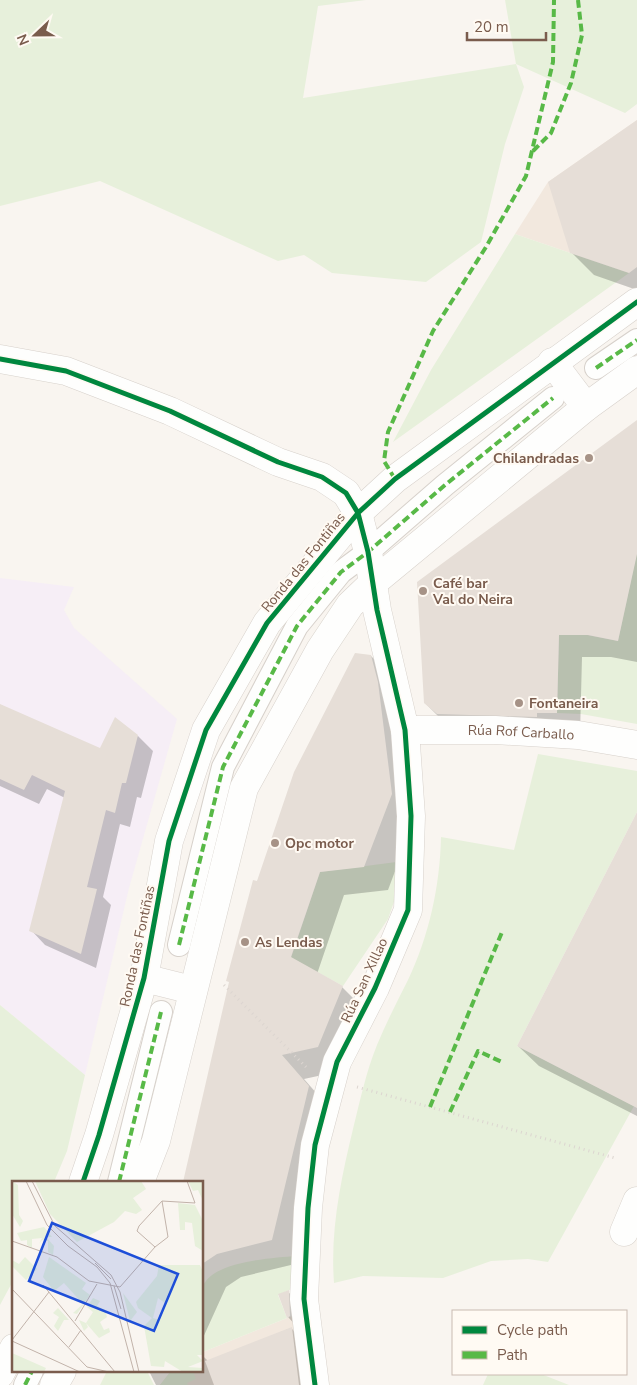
<svg xmlns="http://www.w3.org/2000/svg" width="637" height="1385" font-family="'Nunito Sans',sans-serif">
	<style>
		.residential { fill: #f2e8de }
		.education { fill: #f6eef6 }
		.green { fill: #e7f0db }
		.shadow { fill: #0003 }
		.building { fill: #e6ded7 }
		.lines { fill: none; stroke-linecap: round; stroke-linejoin: round }
		.pedestrian-casing { stroke: #d7d1cb; stroke-width: 24 }
		.minor-casing { stroke: #d7d1cb; stroke-width: 29 }
		.path { stroke: #dcd5d0; stroke-width: 3; stroke-dasharray: 1 4; stroke-linecap: butt }
		.pedestrian { stroke: #fefefd; stroke-width: 22 }
		.minor { stroke: #fefefd; stroke-width: 28 }
		.quiet { stroke: #58b947; stroke-width: 4; stroke-dasharray: 8 4; stroke-linecap: butt }
		.cycleway-casing { stroke: #fffaf3; stroke-width: 8 }
		.cycleway { stroke: #00873e; stroke-width: 5 }
		.poi-dot { fill: #a69286; stroke: #fffaf3; stroke-width: 2 }
		.labels { text-anchor: middle; stroke-width: 4; stroke-linejoin: round; paint-order: stroke }
		.poi-label { font-size: 14px; font-weight: bold; fill: #7a5c4d; stroke: #fffaf3; text-anchor: start }
		.street-label { font-size: 14px; fill: #7a5c4d; stroke: #fffaf3 }
		.inset-road { fill: none; stroke: #c2b3aa; stroke-width: 1 }
		.view { fill: #1d4ed8; fill-opacity: 0.15; stroke: #1d4ed8; stroke-width: 2.5 }
		.inset-edge { fill: none; stroke: #7a5c4d; stroke-width: 2.5 }
	</style>
	<rect width="100%" height="100%" fill="#f9f5f0"/>
	<path class="residential" d="M 637,120 L 629,273 L 515,234 L 548,182 Z
		M 292,1316 L 302,1347 L 296,1349 L 306,1385 L 160,1385 L 171,1371 L 202,1371 L 203,1352 Z"/>
	<path class="education" d="M 0,578 L 74,587 L 64,610 L 74,628 L 177,719 L 129,888 L 85,1075 L 0,1005 Z"/>
	<path class="green" d="M 0,0 L 366,0 L 318,6 L 303,98 L 516,64 L 505,0 L 637,0 L 637,104 L 625,113 L 516,64 L 524,87 L 505,144 L 481,242 L 426,282 L 332,273 L 304,255 L 278,261 L 100,181 L 0,206 Z
		M 515,234 L 629,273 L 393,442 L 431,370 Z
		M 637,539 L 637,724 L 581,714 L 557,713 L 559,635 L 587,635 L 618,641 L 636,557 Z
		M 538,754 L 637,771 L 637,812 L 517,1046 L 634,1106 L 548,1262 L 528,1259 L 491,1261 L 443,1278 L 363,1276 L 334,1283 C 330,1230 341,1179 353,1129 C 360,1101 366,1072 377,1045 C 386,1023 397,1002 408,980 C 429,936 440,886 441,837 L 514,850 Z
		M 404,861 L 396,896 L 388,919 L 343,986 L 291,958 L 320,872 Z
		M 0,1005 L 85,1075 L 67,1151 L 54,1182 L 14,1182 L 14,1279 L 0,1305 Z
		M 296,1256 L 296,1287 L 278,1295 L 287,1318 L 203,1352 C 203,1339 199,1296 203,1286 C 213,1261 273,1258 296,1256 Z
		M 107,1371 L 147,1371 L 154,1385 L 100,1385 Z
		M 171,1371 L 193,1371 L 196,1379 L 187,1383 L 188,1385 L 160,1385 Z
		M 488,1374 L 541,1374 L 569,1385 L 483,1385 Z"/>
	<path class="shadow" d="M 637,122 L 637,290 L 594,275 L 571,252 Z
		M 637,422 L 637,662 L 611,657 L 582,657 L 580,735 L 448,726 L 425,703 Z
		M 371,656 L 395,680 L 415,818 L 388,890 L 344,895 L 317,974 L 342,987 L 366,1011 L 341,1071 L 304,1079 L 332,1111 L 295,1264 L 241,1277 L 226,1287 L 202,1340 L 202,1182 L 184,1182 L 230,983 L 257,882 Z
		M 0,705 L 100,750 L 138,736 L 153,751 L 141,798 L 137,797 L 130,827 L 120,824 L 103,897 L 111,905 L 96,968 L 45,945 L 31,930 L 65,798 L 47,789 L 39,804 L 0,786 Z
		M 637,815 L 637,1116 L 539,1066 L 518,1046 Z
		M 288,1292 L 299,1302 L 298,1328 L 288,1317 L 279,1295 Z
		M 291,1328 L 315,1352 L 319,1385 L 156,1385 L 149,1371 L 202,1371 L 202,1355 L 208,1361 Z"/>
	<path class="building" d="M 637,120 L 637,267 L 629,273 L 570,253 L 548,182 Z
		M 637,420 L 637,554 L 618,641 L 588,635 L 559,635 L 557,713 L 537,713 L 537,717 L 437,714 L 424,703 L 417,582 Z
		M 355,653 L 371,655 L 378,682 L 392,794 L 364,867 L 320,872 L 291,957 L 343,986 L 318,1047 L 282,1055 L 309,1086 L 272,1240 L 217,1254 L 202,1264 L 202,1182 L 183,1182 L 229,982 L 226,981 L 253,880 L 257,881 L 294,772 Z
		M 0,704 L 100,748 L 115,717 L 138,735 L 126,783 L 122,783 L 115,813 L 106,810 L 87,887 L 97,889 L 81,954 L 29,931 L 65,791 L 32,775 L 24,790 L 0,779 Z
		M 637,812 L 637,1108 L 517,1046 Z
		M 289,1290 L 290,1316 L 287,1318 L 278,1294 Z
		M 292,1327 L 299,1385 L 214,1385 L 205,1361 Z"/>
	<g class="lines">
		<g class="pedestrian-casing">
			<path id="pedestrian" d="M 596,368 L 637,340
				M 179,945 L 223,767 L 297,626 L 341,572 L 368,552 L 445,485 L 553,398
				M 119,1182 L 161,1012
				M 25,1385 L 32,1371"/>
		</g>
		<g class="minor-casing">
			<g id="minor">
				<path d="M 0,359 L 66,371 L 170,411 L 278,462 L 322,477 L 346,493 L 358,513 L 368,552 L 377,610 L 405,730 L 411,816 L 408,910 L 375,988 L 337,1062 L 315,1145 L 308,1208 L 304,1299 L 315,1385"/>
				<path d="M 552,362 L 586,407"/>
				<path id="s1" d="M 405,730 L 495,730 L 578,735 L 637,745"/>
				<path d="M 144,978 L 192,990"/>
				<path d="M 83,1182 L 99,1135 L 144,978 L 169,841 L 206,730 L 267,623 L 358,513 L 395,479 L 637,302"/>
				<path d="M 140,1182 L 156,1141 L 244,788 L 320,650 L 350,605 L 374,582 L 586,407 L 637,370"/>
				<path d="M 624,1232 L 637,1201"/>
				<path d="M 0,1374 L 14,1348"/>
				<path d="M 54,1385 L 62,1371"/>
			</g>
		</g>
		<path class="path" d="M 224,985 L 308,1069
			M 357,1087 L 615,1158"/>
		<use href="#pedestrian" class="pedestrian"/>
		<use href="#minor" class="minor"/>
		<path class="quiet" d="M 533,151 L 551,133 L 571,83 L 582,35 L 578,0
			M 596,368 L 637,340
			M 395,479 L 384,461 L 388,432 L 433,331 L 486,247 L 526,176 L 553,62 L 554,0
			M 179,945 L 223,767 L 297,626 L 341,572 L 368,552 L 445,485 L 553,398
			M 430,1107 L 502,932
			M 450,1112 L 478,1051 L 504,1063
			M 119,1182 L 161,1012
			M 25,1385 L 32,1371"/>
		<g class="cycleway-casing">
			<path id="cycleway" d="M 0,359 L 66,371 L 170,411 L 278,462 L 322,477 L 346,493 L 358,513 L 368,552 L 377,610 L 405,730 L 411,816 L 408,910 L 375,988 L 337,1062 L 315,1145 L 308,1208 L 304,1299 L 315,1385
				M 83,1182 L 99,1135 L 144,978 L 169,841 L 206,730 L 267,623 L 358,513 L 395,479 L 637,302"/>
		</g>
		<use href="#cycleway" class="cycleway"/>
	</g>
	<g class="poi-dot">
		<circle cx="589" cy="458" r="5"/>
		<circle cx="423" cy="591" r="5"/>
		<circle cx="519" cy="703" r="5"/>
		<circle cx="275" cy="843" r="5"/>
		<circle cx="245" cy="942" r="5"/>
	</g>
	<g class="labels">
		<g class="poi-label">
			<text x="579" y="463" text-anchor="end">Chilandradas</text>
			<text x="433" y="588">Café bar<tspan x="433" dy="16">Val do Neira</tspan></text>
			<text x="529" y="708">Fontaneira</text>
			<text x="285" y="848">Opc motor</text>
			<text x="255" y="947">As Lendas</text>
		</g>
		<g class="street-label">
			<text transform="translate(303 562) rotate(-51)" y="5">Ronda das Fontiñas</text>
			<text dy="5" stroke="none"><textPath href="#s1" startOffset="116">Rúa Rof Carballo</textPath></text>
			<text transform="translate(137 946) rotate(-78)" y="5">Ronda das Fontiñas</text>
			<text transform="translate(364 980) rotate(-65)" y="5">Rúa San Xillao</text>
		</g>
	</g>
	<g transform="translate(12 1181)">
		<rect width="191" height="191" fill="#f9f5f0"/>
		<path d="M 0,0 L 6,4 L 7,34 L 11,40 L 8,46 L 0,33 ZM 23,0 L 129,0 L 134,8 L 121,17 L 130,29 L 124,33 L 113,30 L 102,41 L 65,61 L 38,33 ZM 176,0 L 191,0 L 191,20 L 186,9 L 181,10 ZM 166,22 L 183,24 L 191,40 L 191,70 L 183,65 L 180,42 L 173,41 L 173,49 L 168,49 ZM 32,46 L 40,56 L 34,56 L 42,65 L 41,74 L 36,71 L 36,60 L 30,59 L 27,63 L 30,57 L 20,58 L 20,67 L 15,64 L 15,59 L 9,60 L 5,52 ZM 13,76 L 25,88 L 14,99 L 0,85 L 0,79 L 7,83 ZM 37,76 L 74,102 L 70,108 L 78,114 L 65,133 L 61,132 L 71,123 L 52,102 L 42,110 L 31,96 ZM 147,84 L 188,84 L 192,93 L 192,174 L 185,174 L 191,180 L 176,186 L 191,187 L 191,191 L 171,191 L 153,180 L 152,186 L 139,185 L 132,145 L 140,137 L 126,127 L 124,121 L 145,95 ZM 146,117 L 153,122 L 147,139 L 141,137 ZM 111,112 L 125,131 L 118,140 ZM 81,117 L 88,120 L 85,125 L 93,129 L 95,136 L 88,141 L 92,149 L 97,147 L 98,151 L 87,157 L 74,142 L 76,146 L 72,150 L 67,139 L 74,142 L 81,131 L 75,126 ZM 46,127 L 57,139 L 52,139 L 46,150 L 42,145 L 47,136 L 41,132 ZM 0,172 L 34,187 L 32,191 L 0,191 Z" fill="#e7f0db" fill-rule="evenodd"/>
		<path class="inset-road" d="M 14,0 L 35,44 L 56,65 L 85,86 L 98,102 L 122,191M 20,0 L 43,45 L 99,94 L 108,111 L 127,191M 0,60 L 45,76 L 77,100 L 108,106 L 143,66 L 156,56 L 150,20M 143,66 L 125,50 L 127,45 L 150,20 L 183,22 L 175,0M 83,82 L 99,98M 31,104 L 103,191M 102,105 L 109,128M 0,108 L 75,186M 63,140 L 85,103M 0,159 L 37,111M 0,160 L 68,191M 57,166 L 69,149M 75,186 L 97,191"/>
		<path class="view" d="M 40,42 L 166,93 L 142,150 L 17,100 Z"/>
		<rect width="191" height="191" class="inset-edge"/>
	</g>
	<rect x="452" y="1310" width="175" height="65" fill="#fffaf3" stroke="#cabbb1"/>
	<rect x="462" y="1326" width="25" height="8" fill="#00873e" stroke="#cabbb1"/>
	<text x="497" y="1335" font-size="15" fill="#7a5c4d">Cycle path</text>
	<rect x="462" y="1351" width="25" height="8" fill="#58b947" stroke="#cabbb1"/>
	<text x="497" y="1360" font-size="15" fill="#7a5c4d">Path</text>
	<g transform="translate(35 35) rotate(248)" stroke="#fffaf3" stroke-width="4" paint-order="stroke">
	<path d="M0-4L9 19L0 12L-9 19Z" fill="#7a5c4d"/>
	<text y="-8" font-size="14" font-weight="bold" text-anchor="middle" fill="#7a5c4d">N</text>
	</g>
	<path d="M467 32v8h79v-8" fill="none" stroke="#7a5c4d" stroke-width="2.5"/>
	<text x="474" y="32" font-size="15" fill="#7a5c4d" stroke="#fffaf3" stroke-width="4" paint-order="stroke">20 m</text>
</svg>
